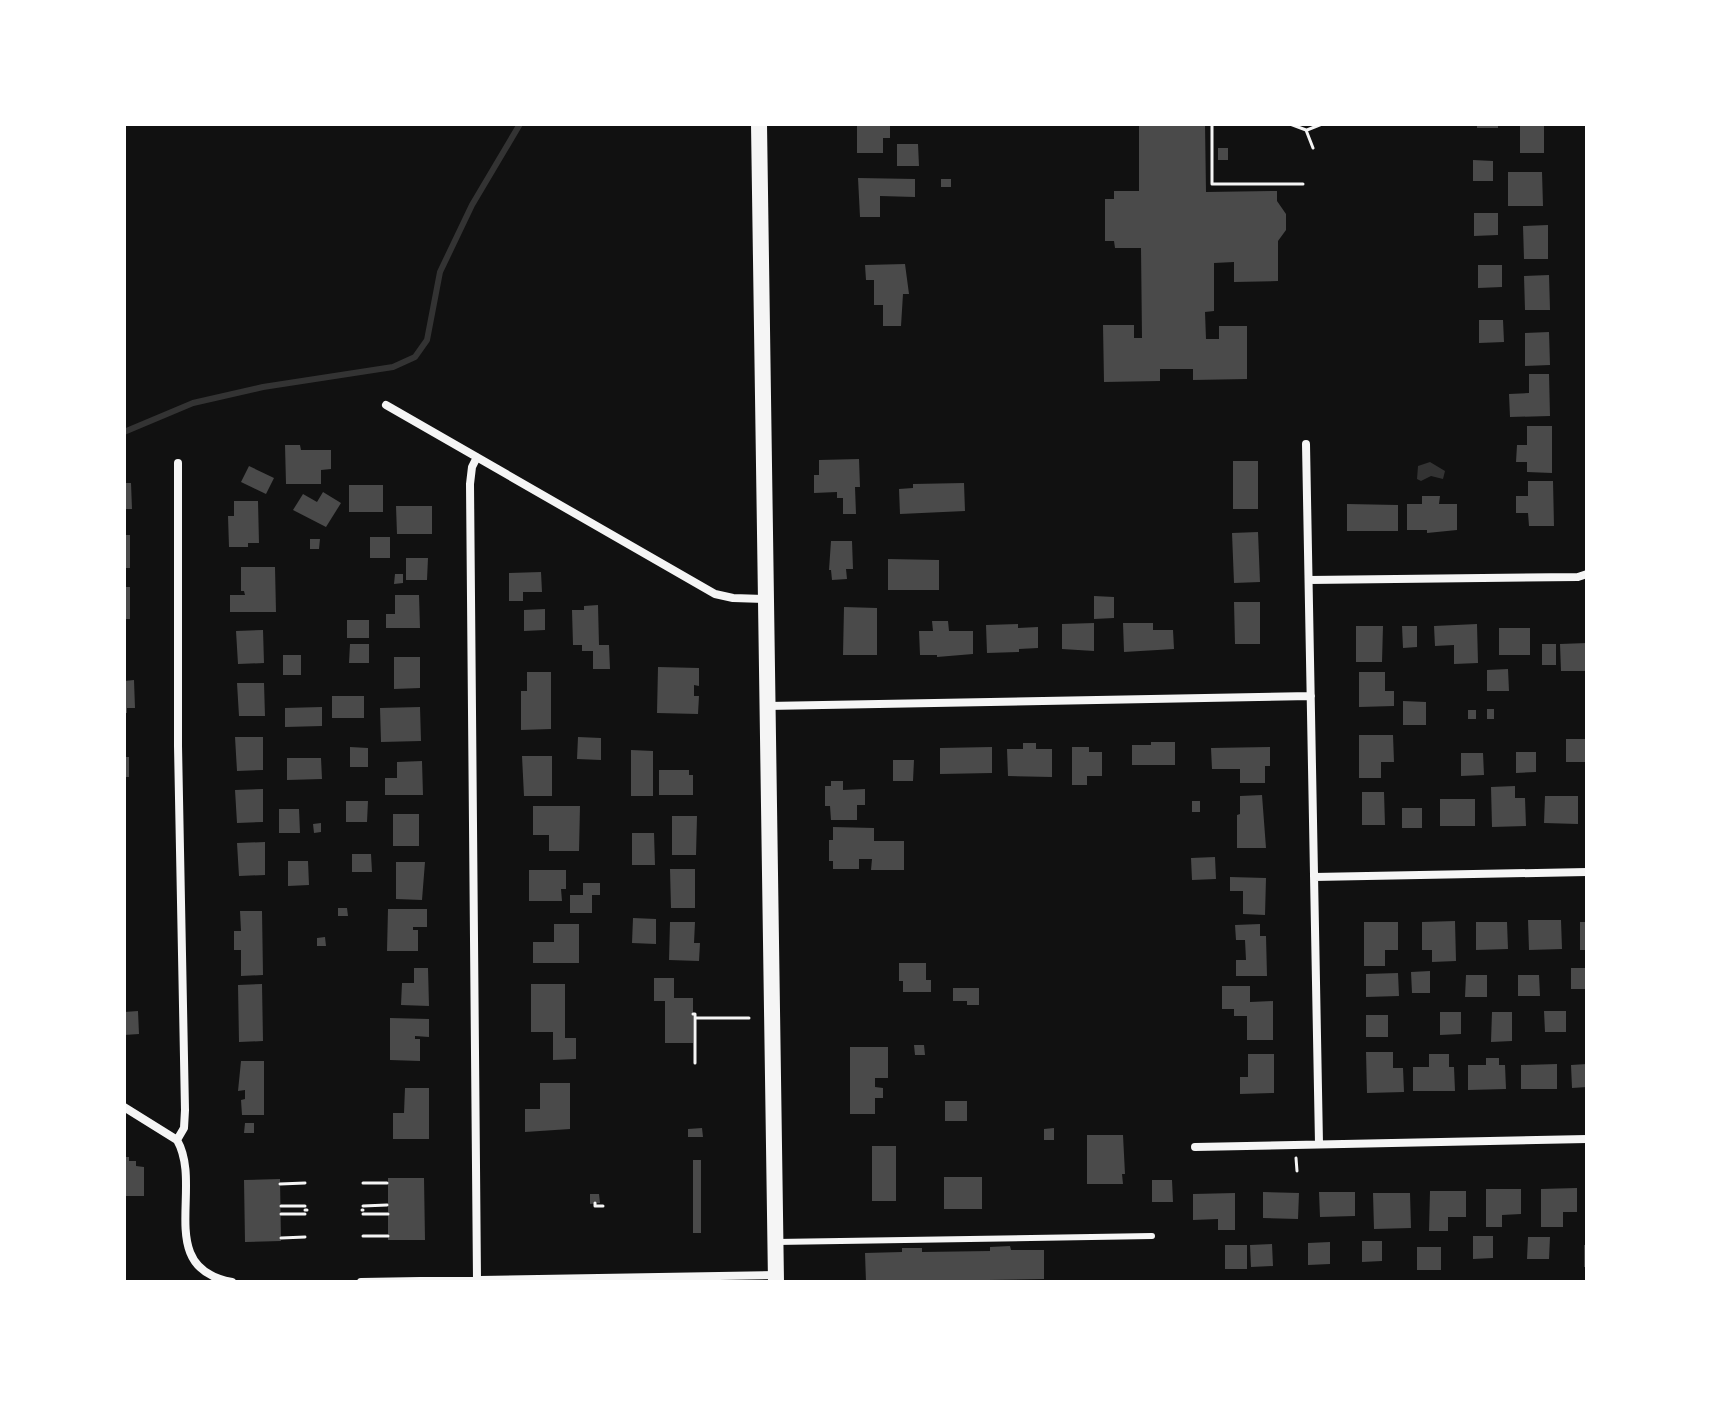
<svg xmlns="http://www.w3.org/2000/svg" width="1711" height="1406" font-family="'Libre Baskerville',serif">
	<style>
		.water { fill: #333 }
		.lines { fill: none; stroke-linecap: round; stroke-linejoin: round }
		.stream { stroke: #333; stroke-width: 6 }
		.building { fill: #4a4a4a }
		.path { stroke: #f5f5f5; stroke-width: 3 }
		.service { stroke: #f5f5f5; stroke-width: 6 }
		.minor { stroke: #f5f5f5; stroke-width: 8 }
		.secondary { stroke: #f5f5f5; stroke-width: 16 }
	</style>
	<rect width="100%" height="100%" fill="#111"/>
	<path class="water" d="M 1430,462 L 1445,471 L 1443,479 L 1431,476 L 1421,481 L 1417,479 L 1418,466 Z"/>
	<g class="lines">
		<path class="stream" d="M 124,432 L 193,403 L 263,387 L 393,367 L 415,357 L 427,340 L 440,272 L 472,205 L 520,124"/>
	</g>
	<path class="building" d="M 857,124 L 890,124 L 890,138 L 883,138 L 883,153 L 857,153 Z
		M 1139,124 L 1205,124 L 1206,192 L 1277,191 L 1277,201 L 1286,214 L 1286,230 L 1278,241 L 1278,281 L 1234,282 L 1234,262 L 1214,263 L 1214,311 L 1205,312 L 1206,339 L 1219,339 L 1219,326 L 1247,326 L 1247,379 L 1193,380 L 1193,369 L 1160,369 L 1160,381 L 1104,382 L 1103,325 L 1134,325 L 1134,338 L 1142,338 L 1141,248 L 1115,248 L 1114,241 L 1105,241 L 1105,199 L 1114,199 L 1114,191 L 1139,191 Z
		M 1477,124 L 1498,124 L 1498,128 L 1477,128 Z
		M 1520,124 L 1544,124 L 1544,153 L 1520,153 Z
		M 897,144 L 918,144 L 919,166 L 897,166 Z
		M 1218,148 L 1228,148 L 1228,160 L 1218,160 Z
		M 1473,160 L 1493,161 L 1493,181 L 1473,181 Z
		M 1508,172 L 1542,172 L 1543,206 L 1508,206 Z
		M 858,178 L 915,179 L 915,197 L 880,196 L 880,217 L 860,217 Z
		M 941,179 L 951,179 L 951,187 L 941,187 Z
		M 1474,213 L 1498,213 L 1498,235 L 1474,236 Z
		M 1548,225 L 1548,259 L 1524,259 L 1523,226 Z
		M 905,264 L 909,294 L 903,294 L 901,326 L 883,326 L 883,305 L 874,305 L 874,280 L 866,280 L 865,265 Z
		M 1478,265 L 1502,265 L 1502,287 L 1478,288 Z
		M 1549,275 L 1550,310 L 1525,310 L 1524,276 Z
		M 1479,320 L 1503,320 L 1504,342 L 1479,343 Z
		M 1549,332 L 1550,365 L 1525,366 L 1525,333 Z
		M 1529,374 L 1549,374 L 1550,416 L 1510,417 L 1509,394 L 1529,393 Z
		M 1527,426 L 1552,426 L 1552,473 L 1527,472 L 1527,462 L 1516,462 L 1517,445 L 1527,445 Z
		M 285,445 L 300,445 L 301,450 L 331,450 L 331,469 L 321,470 L 321,484 L 286,484 Z
		M 859,459 L 860,487 L 855,487 L 856,514 L 843,514 L 843,498 L 837,498 L 837,492 L 814,493 L 814,475 L 819,475 L 819,460 Z
		M 1233,461 L 1258,461 L 1258,509 L 1233,509 Z
		M 249,466 L 274,478 L 266,494 L 241,482 Z
		M 1528,481 L 1553,481 L 1554,526 L 1529,526 L 1528,513 L 1516,513 L 1516,496 L 1528,496 Z
		M 124,483 L 131,483 L 132,509 L 124,509 Z
		M 964,483 L 965,511 L 900,514 L 899,489 L 913,488 L 913,484 Z
		M 349,485 L 383,485 L 383,512 L 349,512 Z
		M 323,492 L 341,503 L 326,527 L 293,510 L 303,494 L 317,502 Z
		M 1422,496 L 1440,496 L 1439,504 L 1457,504 L 1457,530 L 1427,533 L 1427,530 L 1407,530 L 1407,504 L 1422,504 Z
		M 234,501 L 258,501 L 259,543 L 248,543 L 248,547 L 229,547 L 228,516 L 234,516 Z
		M 1347,504 L 1398,505 L 1398,531 L 1347,531 Z
		M 396,506 L 432,506 L 432,534 L 397,534 Z
		M 1258,532 L 1260,582 L 1234,583 L 1232,533 Z
		M 124,535 L 130,535 L 130,568 L 124,568 Z
		M 370,537 L 390,537 L 390,558 L 370,558 Z
		M 310,539 L 320,539 L 319,549 L 310,549 Z
		M 831,541 L 852,541 L 853,569 L 846,569 L 847,579 L 832,580 L 831,570 L 829,570 Z
		M 406,558 L 428,558 L 427,580 L 406,580 Z
		M 888,559 L 939,560 L 939,590 L 888,590 Z
		M 241,567 L 275,567 L 276,612 L 230,612 L 230,595 L 245,595 L 244,591 L 241,591 Z
		M 541,572 L 542,592 L 523,592 L 523,601 L 509,601 L 509,573 Z
		M 395,574 L 403,574 L 403,583 L 394,584 Z
		M 124,587 L 130,587 L 130,619 L 124,619 Z
		M 395,595 L 419,595 L 420,628 L 386,628 L 386,614 L 395,614 Z
		M 1094,596 L 1114,597 L 1114,618 L 1094,619 Z
		M 1234,602 L 1260,602 L 1260,644 L 1235,644 Z
		M 598,605 L 599,645 L 609,645 L 610,669 L 593,669 L 593,651 L 582,651 L 582,645 L 573,645 L 572,610 L 584,610 L 584,606 Z
		M 844,607 L 877,608 L 877,655 L 843,655 Z
		M 545,609 L 545,630 L 524,631 L 524,610 Z
		M 347,620 L 369,620 L 369,638 L 347,638 Z
		M 932,621 L 948,621 L 949,631 L 973,631 L 973,654 L 937,657 L 937,655 L 920,655 L 919,631 L 933,631 Z
		M 1094,623 L 1094,651 L 1062,649 L 1062,624 Z
		M 1123,623 L 1153,623 L 1153,630 L 1173,630 L 1174,649 L 1124,652 Z
		M 1018,624 L 1018,628 L 1038,627 L 1038,648 L 1019,649 L 1019,652 L 987,653 L 986,625 Z
		M 1477,624 L 1478,663 L 1454,664 L 1454,645 L 1435,646 L 1434,626 Z
		M 1356,626 L 1383,626 L 1382,662 L 1356,662 Z
		M 1402,626 L 1417,626 L 1417,647 L 1403,648 Z
		M 1499,628 L 1530,628 L 1530,655 L 1499,655 Z
		M 263,630 L 264,663 L 238,664 L 236,631 Z
		M 1587,643 L 1587,671 L 1561,671 L 1560,644 Z
		M 350,644 L 369,644 L 369,663 L 349,663 Z
		M 1542,644 L 1556,644 L 1556,665 L 1542,665 Z
		M 283,655 L 301,655 L 301,675 L 283,675 Z
		M 394,657 L 420,657 L 420,688 L 394,689 Z
		M 658,667 L 699,668 L 699,686 L 694,685 L 694,696 L 699,696 L 698,714 L 657,713 Z
		M 1508,669 L 1509,691 L 1487,691 L 1487,670 Z
		M 527,672 L 551,672 L 551,729 L 521,730 L 521,691 L 527,691 Z
		M 1359,672 L 1385,672 L 1385,691 L 1394,691 L 1394,706 L 1359,707 Z
		M 134,680 L 135,708 L 127,708 L 127,713 L 124,713 L 124,681 Z
		M 237,683 L 264,683 L 265,716 L 239,716 Z
		M 332,696 L 364,696 L 364,718 L 332,718 Z
		M 1403,701 L 1426,702 L 1426,725 L 1403,725 Z
		M 322,707 L 322,726 L 285,727 L 285,708 Z
		M 420,707 L 421,741 L 381,742 L 380,708 Z
		M 1487,709 L 1494,709 L 1494,719 L 1487,719 Z
		M 1468,710 L 1476,710 L 1476,719 L 1468,719 Z
		M 1359,735 L 1393,735 L 1394,762 L 1381,762 L 1381,778 L 1359,778 Z
		M 235,737 L 263,737 L 263,770 L 237,771 Z
		M 578,737 L 601,738 L 601,760 L 577,759 Z
		M 1566,739 L 1587,739 L 1587,762 L 1566,762 Z
		M 1151,742 L 1175,742 L 1175,765 L 1132,765 L 1132,745 L 1151,745 Z
		M 1023,743 L 1036,743 L 1036,749 L 1052,749 L 1052,777 L 1008,776 L 1007,749 L 1023,749 Z
		M 350,747 L 368,748 L 368,767 L 350,767 Z
		M 992,747 L 992,773 L 940,774 L 940,748 Z
		M 1072,747 L 1089,747 L 1089,752 L 1102,752 L 1102,776 L 1087,776 L 1087,785 L 1072,785 Z
		M 1270,747 L 1270,766 L 1265,766 L 1265,783 L 1240,783 L 1240,769 L 1212,769 L 1211,748 Z
		M 631,750 L 653,751 L 653,796 L 631,796 Z
		M 1516,752 L 1536,752 L 1536,772 L 1516,773 Z
		M 1461,753 L 1483,753 L 1484,775 L 1461,776 Z
		M 522,756 L 552,756 L 552,796 L 524,796 Z
		M 124,757 L 129,757 L 129,777 L 124,777 Z
		M 287,758 L 321,758 L 322,779 L 287,780 Z
		M 893,760 L 914,760 L 913,781 L 893,781 Z
		M 422,761 L 423,795 L 385,795 L 385,778 L 397,778 L 397,762 Z
		M 659,770 L 689,770 L 689,775 L 693,775 L 693,795 L 659,795 Z
		M 831,781 L 843,781 L 843,790 L 865,789 L 865,805 L 857,805 L 857,820 L 831,820 L 830,806 L 825,806 L 825,786 L 831,786 Z
		M 1515,786 L 1515,798 L 1525,798 L 1526,826 L 1492,827 L 1491,787 Z
		M 263,789 L 263,822 L 237,823 L 235,790 Z
		M 1362,792 L 1384,792 L 1385,825 L 1362,825 Z
		M 1262,795 L 1266,848 L 1237,848 L 1237,815 L 1240,814 L 1240,796 Z
		M 1545,796 L 1578,796 L 1578,824 L 1544,823 Z
		M 1440,799 L 1475,799 L 1475,826 L 1440,826 Z
		M 346,801 L 368,801 L 367,822 L 346,822 Z
		M 1192,801 L 1200,801 L 1200,812 L 1192,812 Z
		M 533,806 L 580,806 L 579,851 L 549,851 L 549,835 L 533,835 Z
		M 1402,808 L 1422,808 L 1422,828 L 1402,828 Z
		M 279,809 L 299,809 L 300,833 L 279,833 Z
		M 393,814 L 419,814 L 419,846 L 393,846 Z
		M 672,816 L 697,816 L 696,855 L 672,855 Z
		M 321,823 L 321,832 L 314,833 L 313,824 Z
		M 833,827 L 874,828 L 874,841 L 904,841 L 904,870 L 871,870 L 872,859 L 859,859 L 859,869 L 833,869 L 833,861 L 829,861 L 829,840 L 833,840 Z
		M 632,833 L 654,833 L 655,865 L 632,865 Z
		M 265,842 L 265,875 L 239,876 L 237,843 Z
		M 352,854 L 371,854 L 372,872 L 352,872 Z
		M 1215,857 L 1216,879 L 1192,880 L 1191,858 Z
		M 288,861 L 308,861 L 309,885 L 288,886 Z
		M 396,862 L 425,862 L 422,900 L 396,899 Z
		M 670,869 L 695,869 L 695,908 L 671,908 Z
		M 529,870 L 566,870 L 566,889 L 561,889 L 562,901 L 529,901 Z
		M 1230,877 L 1266,878 L 1265,915 L 1243,914 L 1243,891 L 1230,891 Z
		M 583,883 L 600,883 L 600,895 L 592,895 L 592,913 L 570,913 L 570,895 L 583,895 Z
		M 338,908 L 347,908 L 348,916 L 338,916 Z
		M 388,909 L 427,909 L 427,927 L 413,927 L 413,930 L 418,930 L 418,951 L 387,951 Z
		M 240,911 L 262,911 L 263,975 L 241,976 L 241,950 L 234,950 L 234,931 L 241,931 Z
		M 633,918 L 656,919 L 656,944 L 632,943 Z
		M 1528,920 L 1561,920 L 1562,949 L 1529,950 Z
		M 1455,921 L 1456,961 L 1432,962 L 1432,950 L 1422,950 L 1422,922 Z
		M 670,922 L 695,922 L 694,943 L 700,943 L 699,961 L 669,960 Z
		M 1364,922 L 1398,922 L 1398,950 L 1385,950 L 1385,966 L 1364,966 Z
		M 1476,922 L 1507,922 L 1508,949 L 1476,950 Z
		M 1580,922 L 1587,922 L 1587,950 L 1580,950 Z
		M 554,924 L 579,924 L 579,963 L 533,963 L 533,942 L 554,942 Z
		M 1260,924 L 1260,936 L 1266,936 L 1267,976 L 1236,976 L 1236,960 L 1246,960 L 1245,940 L 1236,940 L 1235,925 Z
		M 325,937 L 326,946 L 317,946 L 317,938 Z
		M 899,963 L 926,963 L 926,980 L 931,980 L 931,992 L 903,992 L 903,981 L 899,981 Z
		M 414,968 L 428,968 L 429,1006 L 401,1005 L 402,983 L 414,983 Z
		M 1571,968 L 1587,968 L 1587,989 L 1571,989 Z
		M 1430,971 L 1430,993 L 1412,993 L 1411,972 Z
		M 1398,973 L 1399,996 L 1366,997 L 1366,974 Z
		M 1466,975 L 1487,975 L 1487,997 L 1465,997 Z
		M 1518,975 L 1539,975 L 1540,996 L 1518,996 Z
		M 654,978 L 674,978 L 674,998 L 693,998 L 693,1043 L 665,1043 L 665,1001 L 654,1001 Z
		M 262,984 L 263,1041 L 239,1042 L 238,985 Z
		M 531,984 L 565,984 L 565,1038 L 576,1038 L 576,1059 L 553,1060 L 553,1032 L 531,1032 Z
		M 1222,986 L 1250,986 L 1250,1002 L 1273,1001 L 1273,1040 L 1247,1040 L 1247,1016 L 1234,1016 L 1234,1009 L 1222,1009 Z
		M 953,988 L 979,988 L 979,1005 L 967,1005 L 967,1001 L 953,1001 Z
		M 138,1011 L 139,1034 L 124,1035 L 124,1012 Z
		M 1544,1011 L 1566,1011 L 1566,1032 L 1545,1032 Z
		M 1440,1012 L 1461,1012 L 1461,1034 L 1440,1035 Z
		M 1492,1012 L 1512,1012 L 1512,1041 L 1491,1042 Z
		M 1366,1015 L 1388,1015 L 1388,1037 L 1366,1037 Z
		M 390,1018 L 429,1019 L 429,1037 L 415,1036 L 415,1039 L 420,1039 L 420,1061 L 390,1060 Z
		M 914,1045 L 924,1045 L 925,1055 L 915,1055 Z
		M 850,1047 L 888,1047 L 888,1078 L 875,1078 L 875,1087 L 883,1088 L 883,1098 L 875,1098 L 875,1114 L 850,1114 Z
		M 1366,1052 L 1393,1052 L 1393,1068 L 1403,1068 L 1404,1092 L 1367,1093 Z
		M 1248,1054 L 1274,1054 L 1274,1093 L 1240,1094 L 1240,1077 L 1248,1077 Z
		M 1429,1054 L 1449,1054 L 1449,1067 L 1454,1067 L 1455,1091 L 1413,1091 L 1413,1067 L 1429,1067 Z
		M 1486,1058 L 1499,1058 L 1499,1065 L 1505,1065 L 1506,1089 L 1468,1090 L 1468,1065 L 1486,1065 Z
		M 241,1061 L 264,1061 L 264,1115 L 242,1115 L 241,1100 L 245,1099 L 245,1090 L 238,1091 Z
		M 1557,1064 L 1557,1089 L 1521,1089 L 1521,1065 Z
		M 1587,1064 L 1587,1087 L 1572,1088 L 1571,1065 Z
		M 540,1083 L 570,1083 L 570,1129 L 525,1132 L 525,1109 L 540,1109 Z
		M 405,1088 L 429,1088 L 429,1139 L 393,1139 L 393,1113 L 404,1113 Z
		M 945,1101 L 967,1101 L 967,1121 L 945,1121 Z
		M 245,1123 L 254,1123 L 254,1133 L 244,1133 Z
		M 702,1128 L 703,1137 L 688,1137 L 688,1129 Z
		M 1054,1128 L 1054,1140 L 1044,1140 L 1044,1129 Z
		M 1087,1135 L 1123,1135 L 1125,1174 L 1122,1174 L 1123,1184 L 1087,1184 Z
		M 872,1146 L 896,1146 L 896,1201 L 872,1201 Z
		M 124,1157 L 129,1157 L 129,1161 L 136,1161 L 136,1166 L 144,1167 L 144,1196 L 124,1196 Z
		M 693,1160 L 701,1160 L 701,1233 L 693,1233 Z
		M 944,1177 L 982,1177 L 982,1209 L 944,1209 Z
		M 388,1178 L 424,1178 L 425,1240 L 388,1240 Z
		M 280,1179 L 281,1241 L 245,1242 L 244,1180 Z
		M 1152,1180 L 1172,1180 L 1173,1202 L 1152,1202 Z
		M 1577,1188 L 1577,1212 L 1563,1212 L 1563,1227 L 1541,1227 L 1541,1189 Z
		M 1486,1189 L 1521,1189 L 1521,1214 L 1502,1215 L 1502,1227 L 1486,1227 Z
		M 1430,1191 L 1466,1191 L 1466,1217 L 1448,1217 L 1448,1231 L 1429,1231 Z
		M 1263,1192 L 1299,1193 L 1298,1219 L 1263,1218 Z
		M 1319,1192 L 1355,1192 L 1355,1216 L 1320,1217 Z
		M 1235,1193 L 1235,1230 L 1218,1230 L 1218,1219 L 1193,1220 L 1193,1194 Z
		M 1373,1193 L 1410,1193 L 1411,1228 L 1374,1229 Z
		M 590,1194 L 599,1194 L 600,1203 L 590,1204 Z
		M 1473,1236 L 1493,1236 L 1493,1258 L 1473,1259 Z
		M 1528,1237 L 1550,1237 L 1549,1259 L 1527,1259 Z
		M 1362,1241 L 1382,1241 L 1382,1261 L 1362,1262 Z
		M 1330,1242 L 1330,1264 L 1308,1265 L 1308,1243 Z
		M 1272,1244 L 1273,1266 L 1251,1267 L 1250,1245 Z
		M 1225,1245 L 1247,1245 L 1247,1269 L 1225,1269 Z
		M 1584,1245 L 1587,1245 L 1587,1267 L 1584,1267 Z
		M 1010,1246 L 1011,1250 L 1044,1250 L 1044,1279 L 866,1282 L 865,1253 L 902,1252 L 902,1248 L 922,1248 L 922,1252 L 990,1251 L 990,1247 Z
		M 1417,1247 L 1441,1247 L 1441,1270 L 1417,1270 Z"/>
	<g class="lines">
		<path class="path" d="M 1212,124 L 1212,184 L 1303,184
			M 1290,124 L 1306,130 L 1313,148
			M 1307,130 L 1322,124
			M 693,1014 L 695,1014 L 695,1063
			M 695,1018 L 749,1018
			M 1296,1158 L 1297,1171
			M 363,1183 L 387,1183
			M 280,1184 L 305,1183
			M 595,1203 L 595,1206 L 603,1206
			M 281,1206 L 305,1206
			M 363,1206 L 387,1205
			M 305,1210 L 307,1210
			M 362,1210 L 363,1210
			M 281,1214 L 305,1214
			M 363,1214 L 388,1214
			M 363,1236 L 388,1236
			M 281,1238 L 305,1237"/>
		<path class="service" d="M 776,1242 L 1152,1236"/>
		<path class="minor" d="M 386,405 L 715,594 L 733,598 L 765,599
			M 1306,444 L 1319,1144
			M 477,457 L 472,467 L 470,484 L 477,1280
			M 178,463 L 178,746 L 185,1110 L 184,1128 L 177,1140 C 204,1187 154,1268 232,1282
			M 1309,580 L 1578,577 L 1587,574
			M 767,706 L 1311,696
			M 1314,877 L 1587,872
			M 124,1107 L 177,1140
			M 1195,1147 L 1587,1139
			M 361,1282 L 776,1275"/>
		<path class="secondary" d="M 759,124 L 776,1282"/>
	</g>
	<rect width="1711" height="1406" fill="none" stroke="#ffffff" stroke-width="252"/>
</svg>
